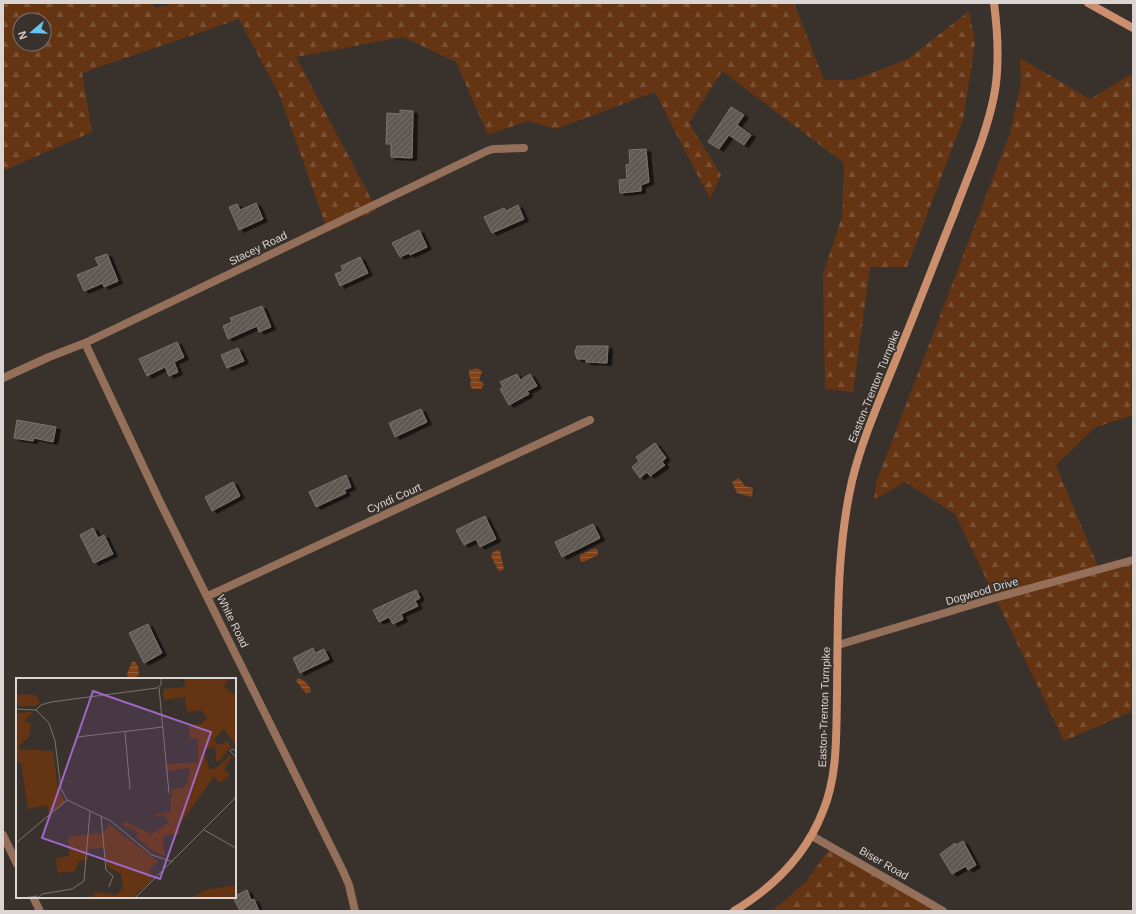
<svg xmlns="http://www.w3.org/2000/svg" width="1136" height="914" font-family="Helvetica,sans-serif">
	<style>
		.forest { fill: url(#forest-firs); fill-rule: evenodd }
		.water { fill: url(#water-rules) }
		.building { fill: url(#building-hatch); stroke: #7c736e; filter: url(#shadow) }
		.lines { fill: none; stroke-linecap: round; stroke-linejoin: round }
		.street { stroke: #946f59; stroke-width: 8 }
		.secondary { stroke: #cb8f6d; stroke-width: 8 }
		.labels { text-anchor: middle; stroke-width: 3.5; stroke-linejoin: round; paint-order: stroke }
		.street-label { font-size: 11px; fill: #dbd6d3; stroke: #39312c }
		.inset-road { fill: none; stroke: #7a736f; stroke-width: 1 }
		.view { fill: #9d68c6; fill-opacity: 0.15; stroke: #9d68c6; stroke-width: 2 }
		.inset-edge { fill: none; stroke: #dbd6d3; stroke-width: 2 }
	</style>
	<defs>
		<pattern id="forest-firs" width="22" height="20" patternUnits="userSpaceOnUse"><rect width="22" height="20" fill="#653413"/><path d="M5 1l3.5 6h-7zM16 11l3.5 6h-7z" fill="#7a5134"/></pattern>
		<pattern id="water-rules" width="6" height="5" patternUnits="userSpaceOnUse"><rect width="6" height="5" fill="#824318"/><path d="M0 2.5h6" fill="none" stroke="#935d39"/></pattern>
		<pattern id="building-hatch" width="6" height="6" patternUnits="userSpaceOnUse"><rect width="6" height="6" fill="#605853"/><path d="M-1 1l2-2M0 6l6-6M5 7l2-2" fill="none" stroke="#766f6b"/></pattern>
		<filter id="shadow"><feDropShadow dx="4.5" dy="2.5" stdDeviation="0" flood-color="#0009"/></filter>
	</defs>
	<rect width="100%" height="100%" fill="#39312c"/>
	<path class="forest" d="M 3,3 L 151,3 L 156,8 L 174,3 L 794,3 L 824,80 L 853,80 L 908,59 L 969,11 L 975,43 L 963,120 L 907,267 L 870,267 L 853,392 L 825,389 L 823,274 L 842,217 L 844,163 L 722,71 L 689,123 L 721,175 L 710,199 L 655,92 L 556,129 L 528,121 L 488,135 L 456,62 L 403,37 L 296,57 L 377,210 L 328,232 L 280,96 L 239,19 L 82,73 L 92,132 L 3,171 ZM 20,20 L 44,20 L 44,44 L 20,44 Z
		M 1020,58 L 1090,99 L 1133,73 L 1133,415 L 1094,428 L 1056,465 L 1100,571 L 1133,562 L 1133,711 L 1064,741 L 955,514 L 905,482 L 874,500 L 876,483 L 1010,133 L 1021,83 Z
		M 833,844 L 946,911 L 772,911 L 806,882 Z"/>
	<path class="water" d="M 478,368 L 482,372 L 479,380 L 484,384 L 481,389 L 473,389 L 470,386 L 471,380 L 469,375 L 469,370 Z
		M 739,478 L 745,486 L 753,488 L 752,497 L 737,493 L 732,482 Z
		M 595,548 L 598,550 L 598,555 L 583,562 L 580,561 L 580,555 Z
		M 497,550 L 500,551 L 504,569 L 501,571 L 498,570 L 491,556 L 492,553 Z
		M 132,662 L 135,662 L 138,666 L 139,674 L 134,679 L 128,679 L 127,674 Z
		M 298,678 C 304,679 311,687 311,692 L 306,693 L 296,681 Z"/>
	<path class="building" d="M 731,107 L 744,115 L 737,125 L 751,135 L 744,145 L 729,135 L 719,149 L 708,142 Z
		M 400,110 L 413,111 L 412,158 L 391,157 L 391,144 L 386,144 L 387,113 L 400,114 Z
		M 646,149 L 649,182 L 641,185 L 641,191 L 620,193 L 619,180 L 627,179 L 626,165 L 630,164 L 629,150 Z
		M 256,203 L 263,219 L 239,230 L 229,207 L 237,204 L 240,210 Z
		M 518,205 L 524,219 L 492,233 L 484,217 L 504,208 L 506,211 Z
		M 419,230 L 427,247 L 410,255 L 409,253 L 400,257 L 392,243 Z
		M 107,254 L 118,281 L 104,287 L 103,283 L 84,291 L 77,275 L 99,266 L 95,258 Z
		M 360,257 L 368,273 L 340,286 L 335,274 L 343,271 L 341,266 Z
		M 262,306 L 271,327 L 259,332 L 257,326 L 228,339 L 223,326 L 232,322 L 230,318 Z
		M 177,342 L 184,357 L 174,362 L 178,372 L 169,376 L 165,367 L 147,376 L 139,359 Z
		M 577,346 L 608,346 L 607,363 L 586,362 L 586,359 L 577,359 L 575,352 Z
		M 238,348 L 244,361 L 227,368 L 221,355 Z
		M 517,374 L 520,380 L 530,374 L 537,386 L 527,391 L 529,394 L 509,405 L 500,389 L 503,387 L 500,382 Z
		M 421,409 L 427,422 L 395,437 L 389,423 Z
		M 17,420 L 56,427 L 53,442 L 34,438 L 33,441 L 14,438 Z
		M 655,443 L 666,458 L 662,462 L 665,465 L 650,476 L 647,472 L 640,478 L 632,467 L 639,461 L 636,457 Z
		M 346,475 L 351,487 L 344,490 L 346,493 L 316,507 L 309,492 Z
		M 233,482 L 240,496 L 212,511 L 205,497 Z
		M 485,516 L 496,539 L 480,547 L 476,539 L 464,545 L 456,530 Z
		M 593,524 L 600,538 L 562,557 L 555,542 Z
		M 93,528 L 98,538 L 104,535 L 113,554 L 94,563 L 80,535 Z
		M 416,590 L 420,598 L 415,601 L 418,606 L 401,614 L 403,619 L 393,624 L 389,617 L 379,622 L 373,610 Z
		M 148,624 L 162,653 L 144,663 L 129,633 Z
		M 313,648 L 315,653 L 324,649 L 329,659 L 300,673 L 293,658 Z
		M 963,841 L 976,865 L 968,870 L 966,866 L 952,874 L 940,854 L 955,843 L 956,845 Z
		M 247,890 L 251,900 L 254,899 L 259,911 L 240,911 L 233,897 Z"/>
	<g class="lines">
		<path class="street" d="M 85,343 L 159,500 L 343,871 L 349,885 L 355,911
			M 3,378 L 49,357 L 85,343 L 487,151 L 493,149 L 524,148
			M 208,596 L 590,420
			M 838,645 L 991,599 L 1133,560
			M 3,835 L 17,864
			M 812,836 L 943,911
			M 33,897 L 40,911"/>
		<path class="secondary" d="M 1088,3 L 1133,28
			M 734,911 C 774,887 806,855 823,811 C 838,775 836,734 837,695 C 838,624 836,551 852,481 C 863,436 882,395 899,352 C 918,306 936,258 955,211 C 969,173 986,136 994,96 C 1000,65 998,34 994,3"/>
	</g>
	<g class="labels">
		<g class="street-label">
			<text transform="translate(258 248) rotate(-26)" y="4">Stacey Road</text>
			<text transform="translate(874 386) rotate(-68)" y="4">Easton-Trenton Turnpike</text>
			<text transform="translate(394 498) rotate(-24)" y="4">Cyndi Court</text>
			<text transform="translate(982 591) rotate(-16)" y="4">Dogwood Drive</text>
			<text transform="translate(233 621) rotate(64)" y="4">White Road</text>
			<text transform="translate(824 707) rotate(-88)" y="4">Easton-Trenton Turnpike</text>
			<text transform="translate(884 863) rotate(30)" y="4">Biser Road</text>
		</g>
	</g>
	<g transform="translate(16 678)">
		<rect width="220" height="220" fill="#39312c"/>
		<path d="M 168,0 L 214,0 L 208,8 L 220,18 L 220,67 L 208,51 L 198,61 L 202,67 L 211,63 L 215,68 L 203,84 L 200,83 L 199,68 L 187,73 L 194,92 L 203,88 L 214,77 L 215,80 L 208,91 L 214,97 L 204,105 L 198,98 L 162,149 L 164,156 L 148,157 L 147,169 L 150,179 L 137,173 L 120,159 L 122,154 L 106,147 L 108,143 L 136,156 L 153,144 L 148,137 L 140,139 L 138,137 L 154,134 L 156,111 L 167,110 L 172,104 L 174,90 L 151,93 L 150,86 L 182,84 L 182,61 L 174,60 L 173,47 L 185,46 L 191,40 L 185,32 L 171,34 L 169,19 L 148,22 L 147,11 L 169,9 ZM 0,16 L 20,17 L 24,25 L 19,28 L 0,28 ZM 14,34 L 17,35 L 8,43 L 15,46 L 13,59 L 3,68 L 3,71 L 37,73 L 42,111 L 49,124 L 33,137 L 31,127 L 12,131 L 5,85 L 0,83 L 0,35 ZM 91,145 L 142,183 L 134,191 L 136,202 L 116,220 L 75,220 L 80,214 L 100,217 L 107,210 L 105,196 L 91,188 L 88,170 L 72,171 L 72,182 L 63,183 L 59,193 L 43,195 L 41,193 L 40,180 L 53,178 L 52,159 L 86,155 L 92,149 ZM 220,207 L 220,220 L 175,220 L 189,212 Z" fill="#653413"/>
		<path class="inset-road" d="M 143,10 L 153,115M 0,31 L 20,32 L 33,45 L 39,63 L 45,111 L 51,122 L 95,143 L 136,177 L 157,184M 20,32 L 25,27 L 35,24 L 141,10 L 145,7 L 145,0M 109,54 L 114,111M 61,59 L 147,49M 220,73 L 216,71 L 214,73 L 220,79M 85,138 L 90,192 L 97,198 L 93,209M 188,152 L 220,170M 0,165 L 51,122M 6,220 L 22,218M 22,220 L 26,216 L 56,211 L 68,203 L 74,133M 119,220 L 220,119"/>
		<path class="view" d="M 77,13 L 195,54 L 144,201 L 26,160 Z"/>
		<rect width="220" height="220" class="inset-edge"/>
	</g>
	<rect width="1136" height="914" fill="none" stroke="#dbd6d3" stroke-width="8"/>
	<g transform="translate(32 32) rotate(251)"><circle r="19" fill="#39312c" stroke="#7a736f"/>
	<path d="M0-3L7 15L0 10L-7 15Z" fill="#67c4f0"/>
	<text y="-6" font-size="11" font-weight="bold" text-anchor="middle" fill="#dbd6d3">N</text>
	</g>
</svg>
